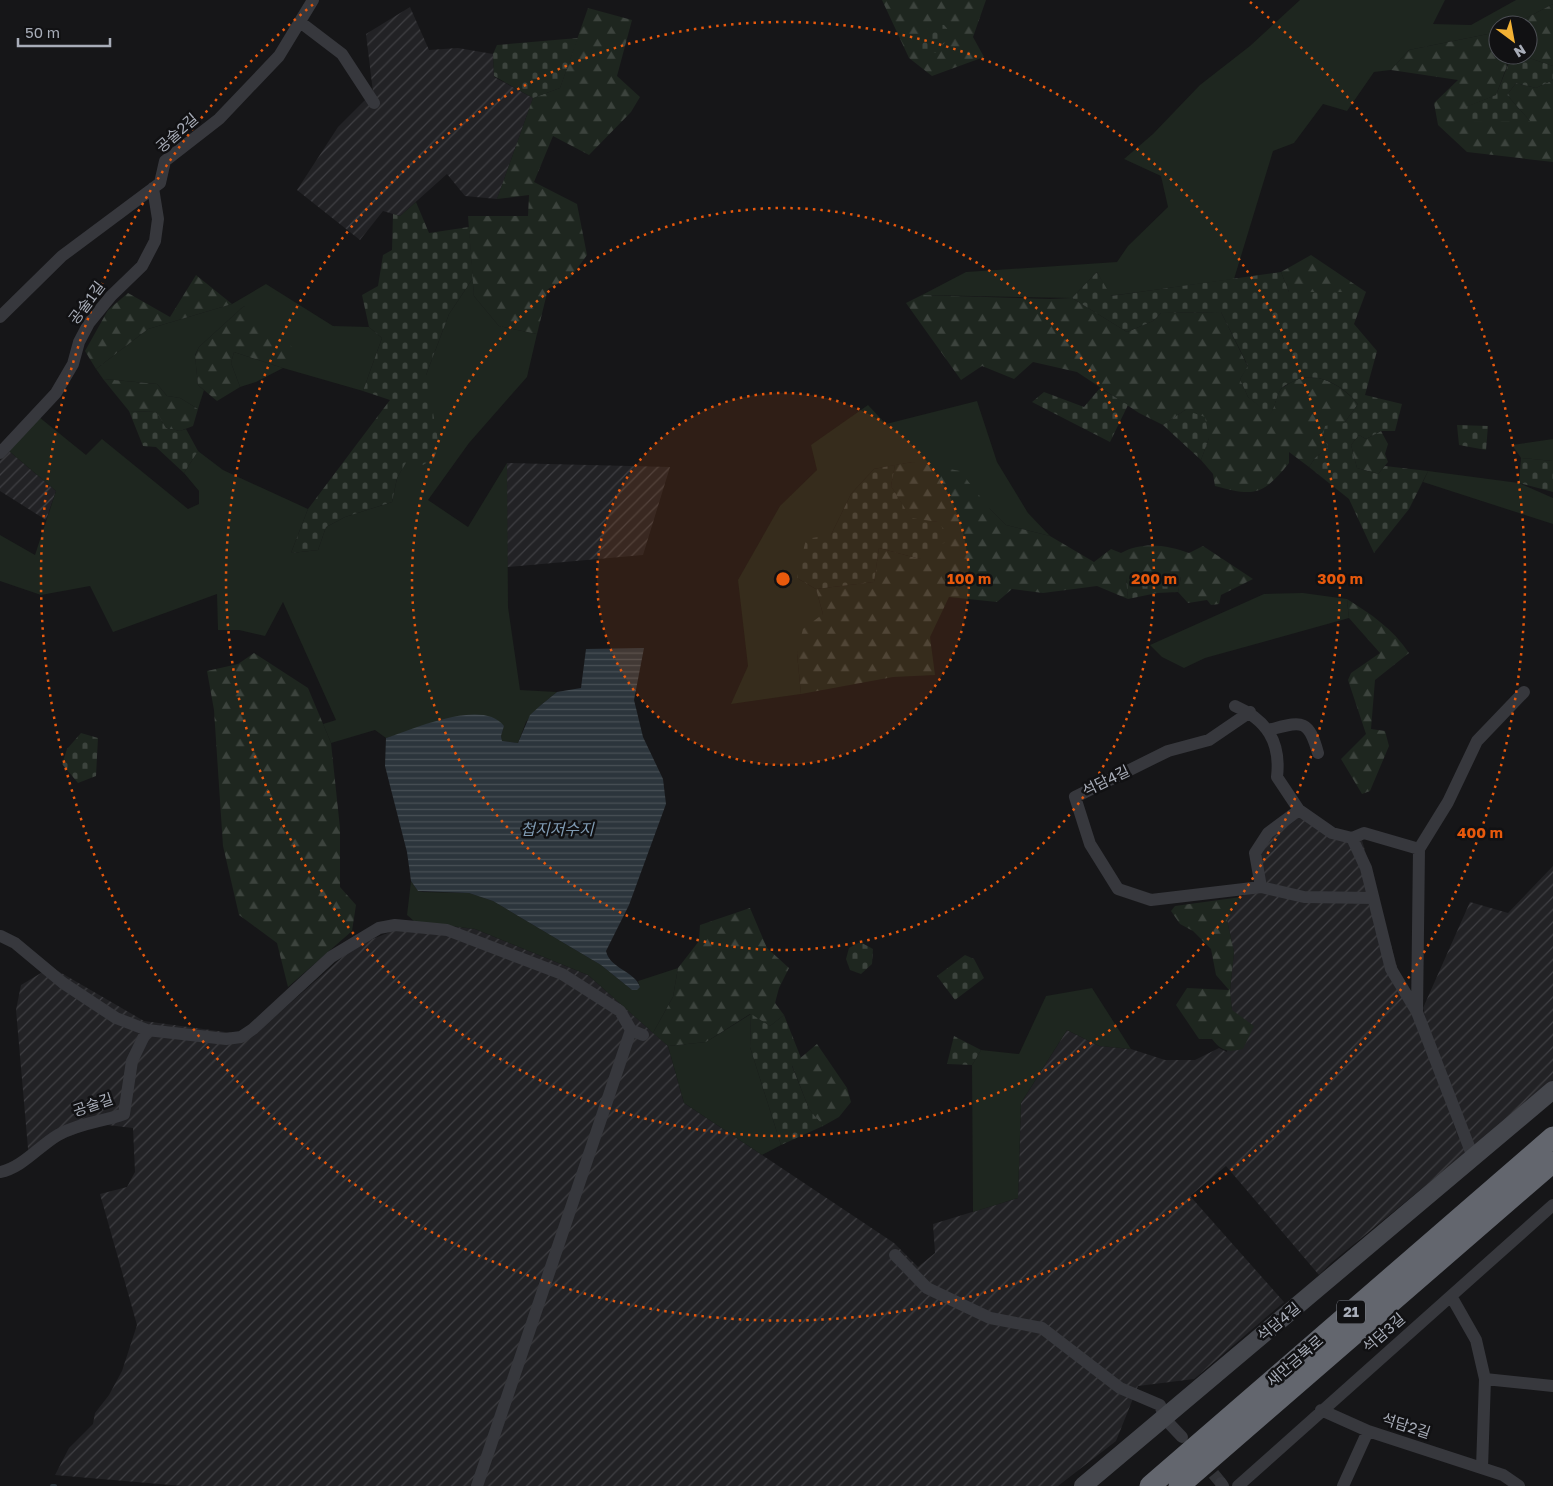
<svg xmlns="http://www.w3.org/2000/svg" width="1553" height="1486" font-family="'Golos Text','Noto Sans KR',sans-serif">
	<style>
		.industrial { fill: url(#industrial-furrows) }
		.grass { fill: #1e261f }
		.forest { fill: url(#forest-firs) }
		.cemetery { fill: url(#cemetery-stones) }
		.water { fill: url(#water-rules) }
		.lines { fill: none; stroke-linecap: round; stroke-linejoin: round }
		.stream { stroke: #2c353c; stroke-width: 4 }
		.street-tunnel { stroke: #333438; stroke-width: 12; stroke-dasharray: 12 6; stroke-linecap: butt }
		.street { stroke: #37383d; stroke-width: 12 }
		.secondary { stroke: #45474d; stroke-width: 18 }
		.highway { stroke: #63666e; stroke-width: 21 }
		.ring { fill: none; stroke: #e8590c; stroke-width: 2.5; stroke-dasharray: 2.5 5 }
		.labels { text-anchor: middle; stroke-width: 5; stroke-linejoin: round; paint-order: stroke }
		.shield { fill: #111113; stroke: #7b7e86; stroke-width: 1 }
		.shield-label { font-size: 14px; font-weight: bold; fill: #a8adb8 }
		.street-label { font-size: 15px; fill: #a8adb8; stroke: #111113 }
		.water-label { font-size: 16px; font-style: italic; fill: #7f9bb3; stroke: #111113 }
		.centre { fill: #e8590c; stroke: #111113; stroke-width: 2.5 }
		.ring-label { font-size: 15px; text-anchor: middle; font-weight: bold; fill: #e8590c; stroke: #111113; stroke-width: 5; stroke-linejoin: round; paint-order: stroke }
	</style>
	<defs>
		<pattern id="industrial-furrows" width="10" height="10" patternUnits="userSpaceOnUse" patternTransform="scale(1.25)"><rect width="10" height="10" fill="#222225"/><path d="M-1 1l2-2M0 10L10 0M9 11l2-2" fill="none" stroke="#3f3f43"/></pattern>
		<pattern id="forest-firs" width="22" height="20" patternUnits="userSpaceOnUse" patternTransform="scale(1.25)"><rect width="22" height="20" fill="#1e261f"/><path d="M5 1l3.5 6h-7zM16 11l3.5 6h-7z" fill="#3c433d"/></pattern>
		<pattern id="cemetery-stones" width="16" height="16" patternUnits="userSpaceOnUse" patternTransform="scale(1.25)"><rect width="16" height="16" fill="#1e261f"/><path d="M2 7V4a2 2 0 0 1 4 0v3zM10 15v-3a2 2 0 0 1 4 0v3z" fill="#3c433d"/></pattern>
		<pattern id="water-rules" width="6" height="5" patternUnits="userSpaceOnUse" patternTransform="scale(1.25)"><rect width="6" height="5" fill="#2c353c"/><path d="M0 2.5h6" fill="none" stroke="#485056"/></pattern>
	</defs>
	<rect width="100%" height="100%" fill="#161618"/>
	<path class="industrial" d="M 410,7 L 429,50 L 458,48 L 493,54 L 494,77 L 533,98 L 497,199 L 465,196 L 447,174 L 400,216 L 383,211 L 360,240 L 297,190 L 338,127 L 373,92 L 366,34 Z
		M 9,451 L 56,491 L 46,520 L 0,491 L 0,460 Z
		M 507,463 L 670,467 L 643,555 L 507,567 Z
		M 1301,808 L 1338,831 L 1362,840 L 1397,967 L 1417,1012 L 1459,1140 L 1423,1008 L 1470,902 L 1508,913 L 1553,866 L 1553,1087 L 1464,1154 L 1331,1263 L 1319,1275 L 1226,1166 L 1190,1196 L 1284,1302 L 1194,1379 L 1138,1386 L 1116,1441 L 1058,1486 L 183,1486 L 55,1475 L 69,1448 L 93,1424 L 95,1413 L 109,1395 L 122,1371 L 137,1325 L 100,1194 L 127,1187 L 135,1172 L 133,1128 L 99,1124 L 58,1141 L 29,1160 L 16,1010 L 21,985 L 51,967 L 144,1021 L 240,1034 L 271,1020 L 355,946 L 415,922 L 475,929 L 588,975 L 668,1046 L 684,1103 L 894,1243 L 918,1267 L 935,1253 L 933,1224 L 1018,1198 L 1021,1103 L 1067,1030 L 1099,1046 L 1131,1049 L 1165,1060 L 1195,1060 L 1219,1048 L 1227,1052 L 1232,1010 L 1230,991 L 1234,952 L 1227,920 L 1241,897 L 1265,883 L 1259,855 L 1264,831 Z"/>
	<path class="grass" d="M 1300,0 L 1445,0 L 1433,24 L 1471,25 L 1516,0 L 1553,0 L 1553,4 L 1513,25 L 1498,25 L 1498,32 L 1409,50 L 1391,70 L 1374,72 L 1347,111 L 1323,104 L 1294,143 L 1273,151 L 1234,279 L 1110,296 L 1097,272 L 1072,298 L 922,295 L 966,272 L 1117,262 L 1128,246 L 1168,207 L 1161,176 L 1124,159 L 1153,134 L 1200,85 L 1250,46 Z
		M 473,278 L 474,296 L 499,326 L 537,334 L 527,377 L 469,443 L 428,500 L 468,527 L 507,463 L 508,607 L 520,690 L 557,692 L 541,705 L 526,722 L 518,743 L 502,741 L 501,736 L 504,726 L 464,715 L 386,738 L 375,730 L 331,743 L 323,724 L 336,720 L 283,602 L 265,636 L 239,630 L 218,630 L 217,594 L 113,632 L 90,586 L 41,595 L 0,581 L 0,535 L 35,555 L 56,491 L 9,451 L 39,417 L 86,455 L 102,439 L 188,509 L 199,504 L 199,491 L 184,473 L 198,451 L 223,470 L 308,509 L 291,553 L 318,550 L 326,527 L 345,517 L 392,502 L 397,478 L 407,460 L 426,375 L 449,314 Z
		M 266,284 L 333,326 L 369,327 L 382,338 L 363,391 L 283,368 L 256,382 L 240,387 L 231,363 L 234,352 L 283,368 L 244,306 L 199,347 L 195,355 L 198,385 L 204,390 L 198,409 L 180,398 L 167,396 L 157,384 L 103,379 L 96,369 L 148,329 L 232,304 Z
		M 977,401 L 997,462 L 1028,513 L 1050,536 L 1006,525 L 990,509 L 913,462 L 874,469 L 851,494 L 831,535 L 797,578 L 816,589 L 823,614 L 797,653 L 801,694 L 731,704 L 748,666 L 738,580 L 780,506 L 817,470 L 811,445 L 868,405 L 886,424 Z
		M 1553,439 L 1553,461 L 1521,458 L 1512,445 Z
		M 1428,471 L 1519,483 L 1553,498 L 1553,524 L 1423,482 Z
		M 1303,593 L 1347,599 L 1349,618 L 1205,658 L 1184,668 L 1162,657 L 1150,645 L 1264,594 Z
		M 411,881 L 418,891 L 423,892 L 469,893 L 493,901 L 601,965 L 632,990 L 640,987 L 638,981 L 678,968 L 673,997 L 653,1033 L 588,975 L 475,929 L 415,922 L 407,915 Z
		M 1092,988 L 1131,1049 L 1099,1046 L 1067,1030 L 1021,1103 L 1018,1198 L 973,1212 L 972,1065 L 981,1050 L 1019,1054 L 1046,996 Z
		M 751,1014 L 750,1047 L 781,1145 L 762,1155 L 684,1103 L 668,1046 L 706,1042 Z"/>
	<path class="forest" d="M 882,0 L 986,0 L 973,37 L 984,57 L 932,76 L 909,58 Z
		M 1553,4 L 1553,66 L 1520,55 L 1528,55 L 1528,25 L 1513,25 Z
		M 588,8 L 632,20 L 617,76 L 640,97 L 631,112 L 589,155 L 553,136 L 534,182 L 577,204 L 587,255 L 571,277 L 548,289 L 537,334 L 499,326 L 474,296 L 468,216 L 528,216 L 529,195 L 497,199 L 533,98 L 560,88 Z
		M 1498,32 L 1498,55 L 1505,55 L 1507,66 L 1496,95 L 1464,108 L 1530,121 L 1507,95 L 1516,83 L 1536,88 L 1553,80 L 1553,162 L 1467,152 L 1438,125 L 1434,103 L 1458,80 L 1391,70 L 1409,50 Z
		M 1311,255 L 1366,292 L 1289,292 L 1281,272 Z
		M 196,275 L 232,304 L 148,329 L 96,369 L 85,351 L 108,310 L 128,293 L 170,317 Z
		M 922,295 L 1050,299 L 1072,298 L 1127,332 L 1153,321 L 1161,313 L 1221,312 L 1248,367 L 1240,379 L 1248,397 L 1270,414 C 1275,407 1276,397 1281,389 C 1283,387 1287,385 1290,383 C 1314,368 1342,385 1358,404 L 1345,422 L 1323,435 L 1328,447 L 1315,458 L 1309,467 L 1289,452 L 1289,463 C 1263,495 1255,497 1215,486 L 1213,474 L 1201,460 L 1209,438 L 1185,410 L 1163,425 L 1139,413 L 1077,372 L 1033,362 L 1014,379 L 982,366 L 961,380 L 906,303 Z
		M 244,306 L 298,352 L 283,368 L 234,352 L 231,363 L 240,387 L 217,401 L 198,385 L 195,356 L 199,347 Z
		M 103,379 L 157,384 L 167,396 L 180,398 L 198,409 L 193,426 L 180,431 L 166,428 L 156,412 L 129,411 Z
		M 1381,431 L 1388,444 L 1385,454 L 1388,462 L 1378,474 L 1357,468 L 1351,445 L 1359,435 L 1366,439 Z
		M 913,462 L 960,471 L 990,509 L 1006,525 L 1050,536 L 1094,562 L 1111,549 L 1121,553 C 1142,541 1168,545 1189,553 L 1203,546 L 1253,579 L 1221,595 L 1219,604 L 1211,605 L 1207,600 L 1188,603 L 1178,592 L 1181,577 L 1126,578 L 1128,599 L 1097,586 L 1043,593 L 1012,589 L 997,602 L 949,597 L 930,637 L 935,675 L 893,677 L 801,694 L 797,653 L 803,629 L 823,614 L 816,589 L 874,582 L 879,548 L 920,559 L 938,522 L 911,519 L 891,486 L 895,465 Z
		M 1347,599 C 1371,614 1393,629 1409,653 L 1375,680 L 1371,729 L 1385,731 L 1389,746 L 1370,791 L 1362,794 L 1341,759 L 1366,734 L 1348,680 L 1351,673 L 1380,653 L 1349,618 Z
		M 254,653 L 308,688 L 331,743 L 340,828 L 340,887 L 356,905 L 352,931 L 288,987 L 277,943 L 239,915 L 223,846 L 214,710 L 207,671 L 238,664 Z
		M 1241,897 L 1227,920 L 1234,952 L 1230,991 L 1232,1010 L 1254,1026 L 1243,1049 C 1228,1052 1222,1052 1212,1039 L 1199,1039 L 1176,1005 L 1187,988 L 1229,990 L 1216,975 L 1211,949 L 1193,931 L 1180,924 L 1171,911 L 1175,906 Z
		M 750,908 L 767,948 L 789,968 L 779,988 L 775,1003 L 784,1015 L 770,1026 L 750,1014 L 706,1042 L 668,1046 L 653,1033 L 673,997 L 678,968 L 699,941 L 700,925 Z
		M 817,1044 L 847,1088 L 851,1102 L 839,1117 L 823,1126 L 809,1109 L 792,1065 Z"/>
	<path class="cemetery" d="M 931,24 L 944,25 L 952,34 L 936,53 L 914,50 Z
		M 578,38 L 560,88 L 533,98 L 494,76 L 493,54 L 497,45 Z
		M 1512,55 L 1520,55 L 1553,66 L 1553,80 L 1536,88 L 1516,83 L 1507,95 L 1530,121 L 1470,122 L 1463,108 L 1496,95 Z
		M 416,202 L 429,233 L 469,227 L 473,278 L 449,314 L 426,375 L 439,445 L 434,458 L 423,465 L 407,461 L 397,478 L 392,502 L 345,517 L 326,527 L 318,550 L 291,553 L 308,509 L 390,400 L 363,391 L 382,338 L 369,327 L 362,295 L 378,286 L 383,255 L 392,250 L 393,214 L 400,216 Z
		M 1097,272 L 1111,296 L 1281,272 L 1289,292 L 1366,292 L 1354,324 L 1377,351 L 1365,395 L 1402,404 L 1395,431 L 1381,431 L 1366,439 L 1359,435 L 1351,445 L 1357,468 L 1378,474 L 1385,466 L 1428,471 L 1409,509 L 1374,553 L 1349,499 L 1309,467 L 1315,458 L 1328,447 L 1323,435 L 1325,426 L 1345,422 L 1358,404 C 1343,385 1314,368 1290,383 C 1287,384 1283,386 1281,389 C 1276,397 1275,407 1270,415 L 1248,397 L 1240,379 L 1248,366 L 1221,312 L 1161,313 L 1153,321 L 1127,332 L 1072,298 Z
		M 1100,388 L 1128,405 L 1110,442 L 1032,402 L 1044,392 L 1084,407 Z
		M 1185,410 L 1205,417 L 1209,438 L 1201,460 L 1163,425 Z
		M 129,411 L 156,412 L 166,428 L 180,431 L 186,429 L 198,451 L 184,473 L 156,447 L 143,446 Z
		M 1457,425 L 1488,426 L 1486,450 L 1459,445 Z
		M 1521,458 L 1553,461 L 1553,492 L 1519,483 Z
		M 895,465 L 891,486 L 911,518 L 938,522 L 951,538 L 920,559 L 879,548 L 874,582 L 816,589 L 797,578 L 806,539 L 831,535 L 851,494 L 874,469 Z
		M 1136,574 L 1181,576 L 1178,592 L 1157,593 L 1128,599 L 1126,578 Z
		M 81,733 L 98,738 L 96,776 L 78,783 L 62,764 L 67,749 Z
		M 860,942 L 873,949 L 872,964 L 861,974 L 850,970 L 846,959 L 849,948 Z
		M 965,955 L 974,959 L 984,978 L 955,1000 L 937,976 Z
		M 751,1014 L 770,1026 L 784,1015 L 801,1058 L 792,1066 L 809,1109 L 823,1126 L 781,1145 L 750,1047 Z
		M 954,1036 L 981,1050 L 972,1065 L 947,1064 Z"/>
	<path class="water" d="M 644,648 L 634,700 L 643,737 L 663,779 L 666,804 L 629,905 L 606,951 C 610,969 635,971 640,987 L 637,990 L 632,990 L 601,965 L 493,901 L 469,893 L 418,891 L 411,881 L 407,852 L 385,766 L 386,738 C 414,729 483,698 504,726 L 501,736 L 502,741 L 518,743 L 530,715 L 541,705 L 557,692 L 581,688 L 586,649 Z"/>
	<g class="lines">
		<path class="stream" d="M 52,1486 L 55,1486"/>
		<path class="street-tunnel" d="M 1202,1460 L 1221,1483"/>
		<path class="street" d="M 300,22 L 342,54 L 374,103
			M 0,317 L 62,256 L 160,183 L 165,161 L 219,119 L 279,56 L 313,0
			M 0,453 L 56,393 L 73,364 L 79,342 L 89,323 L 111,296 L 142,266 L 155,241 L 158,219 L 153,188
			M 1235,706 C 1267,720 1281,742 1277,777 L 1299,810 L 1332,833 L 1352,838 L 1366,868 L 1391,969 L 1417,1012 L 1473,1157
			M 1250,712 L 1209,740 L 1168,751 L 1075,797 L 1090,844 L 1118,889 L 1151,900 L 1261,887 L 1304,897 L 1373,898
			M 1268,730 C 1301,722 1308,717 1318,753
			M 1352,838 L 1364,833 L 1419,849 L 1448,802 L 1477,741 L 1524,692
			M 1261,887 L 1255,853 L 1268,833 L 1299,810
			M 1,936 L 15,943 L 63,983 L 116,1018 L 147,1030 L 226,1039 L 241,1037 L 253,1029 L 331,957 L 379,928 L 395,925 L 447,930 L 562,974 L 620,1011 L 631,1030 L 643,1035
			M 1417,1012 L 1419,849
			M 0,1172 C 22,1168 39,1146 58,1135 C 79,1123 102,1122 124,1114 L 132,1061 L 147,1030
			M 895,1255 L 927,1288 L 990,1318 L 1042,1328 L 1120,1388 L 1160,1405 L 1165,1419 L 1182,1437
			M 1451,1296 L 1476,1340 L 1485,1379 L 1482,1468
			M 1485,1379 L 1553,1386
			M 1321,1410 L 1368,1431 L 1503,1475 L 1519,1486
			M 1221,1483 L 1223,1486
			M 477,1486 L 631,1030
			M 1238,1486 L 1553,1205
			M 1343,1486 L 1368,1431"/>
		<path class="secondary" d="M 1083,1486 L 1553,1090"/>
		<path class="highway" d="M 1150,1486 L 1553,1137
			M 1179,1486 L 1553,1162"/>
	</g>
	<circle cx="783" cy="579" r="186" fill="#e8590c" fill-opacity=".12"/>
	<g class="ring">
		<circle cx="783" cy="579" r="186"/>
		<circle cx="783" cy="579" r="371"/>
		<circle cx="783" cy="579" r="557"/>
		<path d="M1250 2A742 742 0 1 1 316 2"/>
	</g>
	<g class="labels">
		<rect class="shield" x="1337" y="1300.5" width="28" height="23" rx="4"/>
		<g class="shield-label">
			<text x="1351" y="1317">21</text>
		</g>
		<g class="street-label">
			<text transform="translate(177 133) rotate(-41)" y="5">공술2길</text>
			<text transform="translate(87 303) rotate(-53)" y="5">공술1길</text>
			<text transform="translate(1106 781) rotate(-26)" y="5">석담4길</text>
			<text transform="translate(93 1105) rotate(-19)" y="5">공술길</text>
			<text transform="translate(1279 1322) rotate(-40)" y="5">석담4길</text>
			<text transform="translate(1384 1333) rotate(-41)" y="5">석담3길</text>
			<text transform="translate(1295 1361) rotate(-41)" y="5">새만금북로</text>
			<text transform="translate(1406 1426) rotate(18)" y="5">석담2길</text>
		</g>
		<g class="water-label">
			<text x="557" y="835">첩지저수지</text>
		</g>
	</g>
	<circle cx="783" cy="579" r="8" class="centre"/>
	<g class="ring-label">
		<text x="969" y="584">100 m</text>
		<text x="1154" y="584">200 m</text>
		<text x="1340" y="584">300 m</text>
		<text x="1480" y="838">400 m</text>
	</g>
	<g transform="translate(1513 40) rotate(148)"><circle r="24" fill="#111113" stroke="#4d4f55"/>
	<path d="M0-4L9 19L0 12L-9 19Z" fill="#f2b134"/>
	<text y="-8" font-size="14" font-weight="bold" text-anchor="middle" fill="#a8adb8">N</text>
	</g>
	<path d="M18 38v8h92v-8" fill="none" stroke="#a8adb8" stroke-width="2.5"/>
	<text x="25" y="38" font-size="15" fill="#a8adb8" stroke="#111113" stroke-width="4" paint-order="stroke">50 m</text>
</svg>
